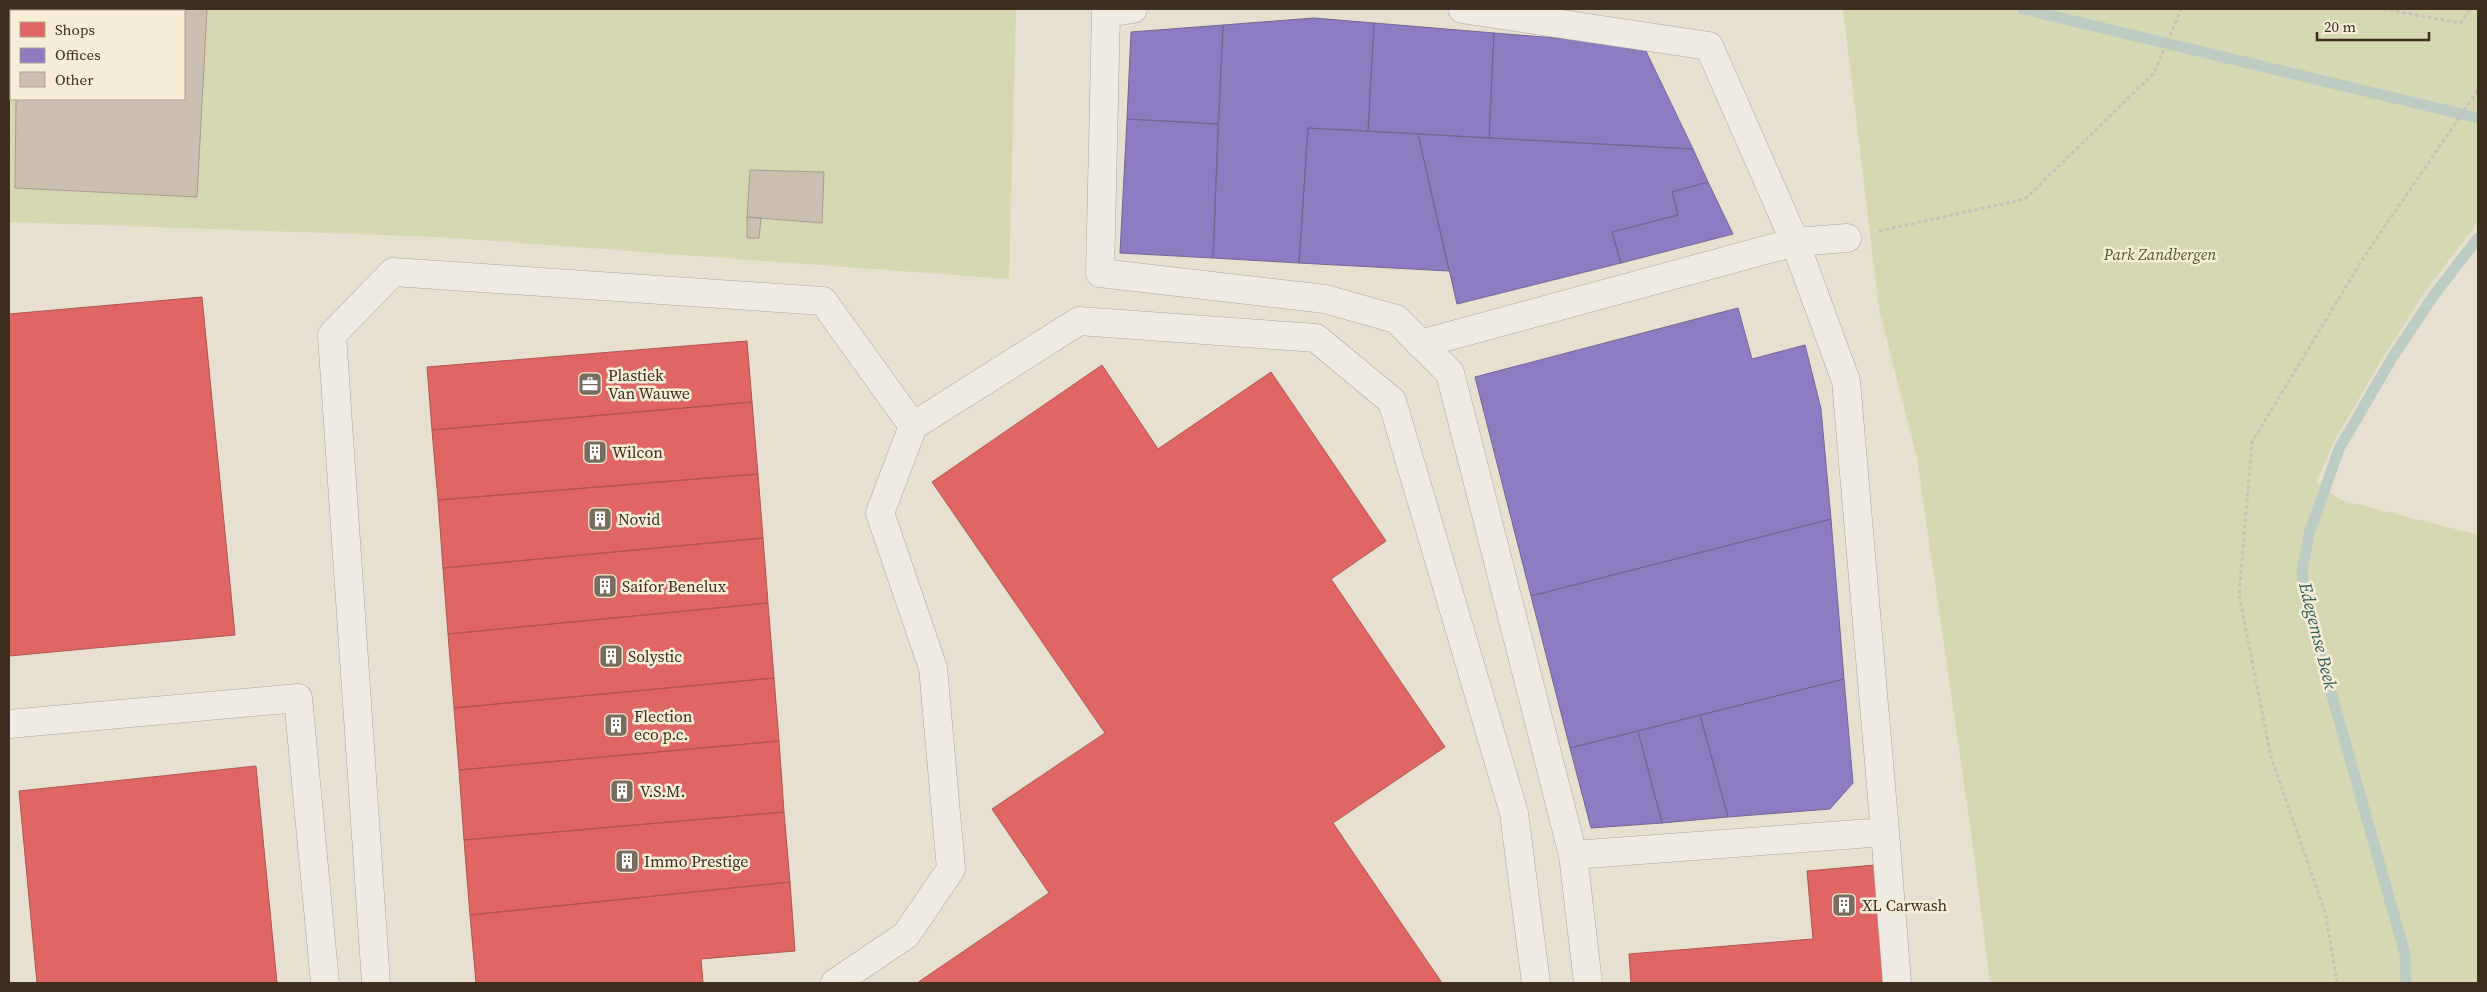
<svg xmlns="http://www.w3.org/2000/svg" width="2487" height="992" font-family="'Source Serif 4',serif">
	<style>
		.green { fill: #d6d7b3; fill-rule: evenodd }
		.shops { fill: #e06666; stroke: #af5551 }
		.offices { fill: #8e7cc3; stroke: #766592 }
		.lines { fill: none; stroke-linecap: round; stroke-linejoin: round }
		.stream { stroke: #bcccc2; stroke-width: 11 }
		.building { fill: #cbbfb2; stroke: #a89c90 }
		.minor-casing { stroke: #ada599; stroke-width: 29 }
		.path { stroke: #c8c2b9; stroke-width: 3; stroke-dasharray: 4 2.5; stroke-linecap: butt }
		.minor { stroke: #efebe3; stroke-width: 28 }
		.labels { text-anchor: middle; stroke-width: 5; stroke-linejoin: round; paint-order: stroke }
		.park-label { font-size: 16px; font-style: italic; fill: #4d5a26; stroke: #f7eed8 }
		.poi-label { font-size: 16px; fill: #3d2e20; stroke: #f7eed8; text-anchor: start }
		.water-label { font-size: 18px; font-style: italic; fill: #2f5d5a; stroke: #f7eed8 }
	</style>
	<rect width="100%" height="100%" fill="#e7e0d1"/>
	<path class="green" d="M 9,9 L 1016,9 L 1009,279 L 440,237 L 9,222 ZM 11,11 L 184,11 L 184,99 L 11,99 Z
		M 1843,9 L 2478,9 L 2478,222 L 2426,290 L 2378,366 L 2335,440 L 2316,482 L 2341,500 L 2478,535 L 2478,983 L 1990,983 L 1972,839 L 1917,458 L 1879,309 Z"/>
	<path class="shops" d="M 202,297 L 235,635 L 9,656 L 9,314 Z
		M 747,341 L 752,402 L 432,430 L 427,367 Z
		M 1102,365 L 1158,449 L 1271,372 L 1386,541 L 1331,579 L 1445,747 L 1333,823 L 1442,983 L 917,983 L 1049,893 L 992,809 L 1105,733 L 932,482 Z
		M 752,402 L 758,474 L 438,500 L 432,430 Z
		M 758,474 L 763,538 L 443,568 L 438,500 Z
		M 763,538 L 768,603 L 448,634 L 443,568 Z
		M 768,603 L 774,678 L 454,708 L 448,634 Z
		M 774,678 L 779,741 L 459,770 L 454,708 Z
		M 779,741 L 784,812 L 464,840 L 459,770 Z
		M 256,766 L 277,983 L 37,983 L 19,791 Z
		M 784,812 L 790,882 L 470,915 L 464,840 Z
		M 1875,865 L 1886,983 L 1631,983 L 1629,954 L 1813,939 L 1807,871 Z
		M 790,882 L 795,951 L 701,959 L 703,983 L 476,983 L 470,915 Z"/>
	<path class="offices" d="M 1314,18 L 1374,23 L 1368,131 L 1308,128 L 1299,263 L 1213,258 L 1223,25 Z
		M 1374,23 L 1494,33 L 1489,138 L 1368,131 Z
		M 1223,25 L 1218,124 L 1127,119 L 1131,32 Z
		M 1494,33 L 1643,45 L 1693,149 L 1489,138 Z
		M 1127,119 L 1218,124 L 1213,258 L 1120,253 Z
		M 1308,128 L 1418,134 L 1449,271 L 1299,263 Z
		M 1418,134 L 1693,149 L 1708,182 L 1672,192 L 1678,215 L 1612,232 L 1621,263 L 1457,304 Z
		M 1708,182 L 1733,234 L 1621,263 L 1612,232 L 1678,215 L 1672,192 Z
		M 1738,308 L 1752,359 L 1805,345 L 1821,409 L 1831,519 L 1531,596 L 1475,377 Z
		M 1831,519 L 1844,679 L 1570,748 L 1531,596 Z
		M 1844,679 L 1853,783 L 1830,809 L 1728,817 L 1700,715 Z
		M 1700,715 L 1728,817 L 1662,823 L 1638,731 Z
		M 1638,731 L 1662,823 L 1591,828 L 1570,748 Z"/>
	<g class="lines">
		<path class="stream" d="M 2023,9 L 2478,118
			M 2406,983 L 2405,954 L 2305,600 L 2302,571 L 2309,534 L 2339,449 L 2392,358 L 2434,295 L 2478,238"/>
	</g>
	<path class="building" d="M 24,9 L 207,9 L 197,197 L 15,188 L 16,99 L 184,99 L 184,11 L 23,11 Z
		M 750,170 L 824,172 L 822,223 L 747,217 Z
		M 747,217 L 761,218 L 759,238 L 747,238 Z"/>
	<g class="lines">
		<g class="minor-casing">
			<path id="minor" d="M 1133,9 L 1106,13 L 1100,273 L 1325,299 L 1396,319 L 1450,373 L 1573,855
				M 1462,9 L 1709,46 L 1795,242 L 1847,238
				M 1420,344 L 1795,242 L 1846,381 L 1885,832
				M 9,724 L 298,698 L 325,983
				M 376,983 L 332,335 L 393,272 L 823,301 L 913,426
				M 835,983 L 906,935 L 951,869 L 933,668 L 880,513 L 913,426 L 1079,321 L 1316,338 L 1392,401 L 1514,813 L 1536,983
				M 1588,983 L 1573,855 L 1885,832 L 1897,983"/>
		</g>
		<path class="path" d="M 2383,9 L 2461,23 L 2470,9
			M 1879,231 L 2025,199 L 2154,73 L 2181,9
			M 2337,983 L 2326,915 L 2271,757 L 2239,595 L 2252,442 L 2364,257 L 2478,90"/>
		<use href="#minor" class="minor"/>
	</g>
	<defs>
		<g id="office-square" transform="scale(1.25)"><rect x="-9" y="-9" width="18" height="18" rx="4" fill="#786c5e" stroke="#f7eed8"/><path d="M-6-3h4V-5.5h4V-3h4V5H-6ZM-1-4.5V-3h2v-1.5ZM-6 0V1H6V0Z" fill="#fff"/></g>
		<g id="building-square" transform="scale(1.25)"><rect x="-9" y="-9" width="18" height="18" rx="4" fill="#786c5e" stroke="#f7eed8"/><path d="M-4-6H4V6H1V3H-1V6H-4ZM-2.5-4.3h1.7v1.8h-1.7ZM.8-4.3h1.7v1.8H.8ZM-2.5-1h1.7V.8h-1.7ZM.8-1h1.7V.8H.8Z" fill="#fff"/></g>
	</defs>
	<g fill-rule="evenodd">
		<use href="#office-square" x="590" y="384"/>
		<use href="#building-square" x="595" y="452"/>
		<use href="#building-square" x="600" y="519"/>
		<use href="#building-square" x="605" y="586"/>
		<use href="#building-square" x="611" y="656"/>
		<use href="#building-square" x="616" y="725"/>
		<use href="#building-square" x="622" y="791"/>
		<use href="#building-square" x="627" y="861"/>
		<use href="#building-square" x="1844" y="905"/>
	</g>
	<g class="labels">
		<g class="park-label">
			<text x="2160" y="260">Park Zandbergen</text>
		</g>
		<g class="poi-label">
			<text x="608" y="381">Plastiek<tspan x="608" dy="18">Van Wauwe</tspan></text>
			<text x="612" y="458">Wilcon</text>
			<text x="618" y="525">Novid</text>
			<text x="622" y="592">Saifor Benelux</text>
			<text x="628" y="662">Solystic</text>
			<text x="634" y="722">Flection<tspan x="634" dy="18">eco p.c.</tspan></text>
			<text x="640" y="797">V.S.M.</text>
			<text x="644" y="867">Immo Prestige</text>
			<text x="1862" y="911">XL Carwash</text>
		</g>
		<g class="water-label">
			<text transform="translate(2318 636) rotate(76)" y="6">Edegemse Beek</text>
		</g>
	</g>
	<rect width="2487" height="992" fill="none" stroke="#3d2e20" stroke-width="20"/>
	<rect x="10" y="10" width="175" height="90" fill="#f7eed8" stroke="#ada18e"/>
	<rect x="20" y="22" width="25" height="15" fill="#e06666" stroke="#ada18e"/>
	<text x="55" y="35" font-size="15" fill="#3d2e20">Shops</text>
	<rect x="20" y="48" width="25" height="15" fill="#8e7cc3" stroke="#ada18e"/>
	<text x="55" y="60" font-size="15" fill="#3d2e20">Offices</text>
	<rect x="20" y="72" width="25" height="15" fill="#cbbfb2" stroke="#ada18e"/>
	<text x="55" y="85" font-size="15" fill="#3d2e20">Other</text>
	<path d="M2317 32v8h112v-8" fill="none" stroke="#3d2e20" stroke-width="2.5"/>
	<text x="2324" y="32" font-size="15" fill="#3d2e20" stroke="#f7eed8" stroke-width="4" paint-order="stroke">20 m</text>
</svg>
